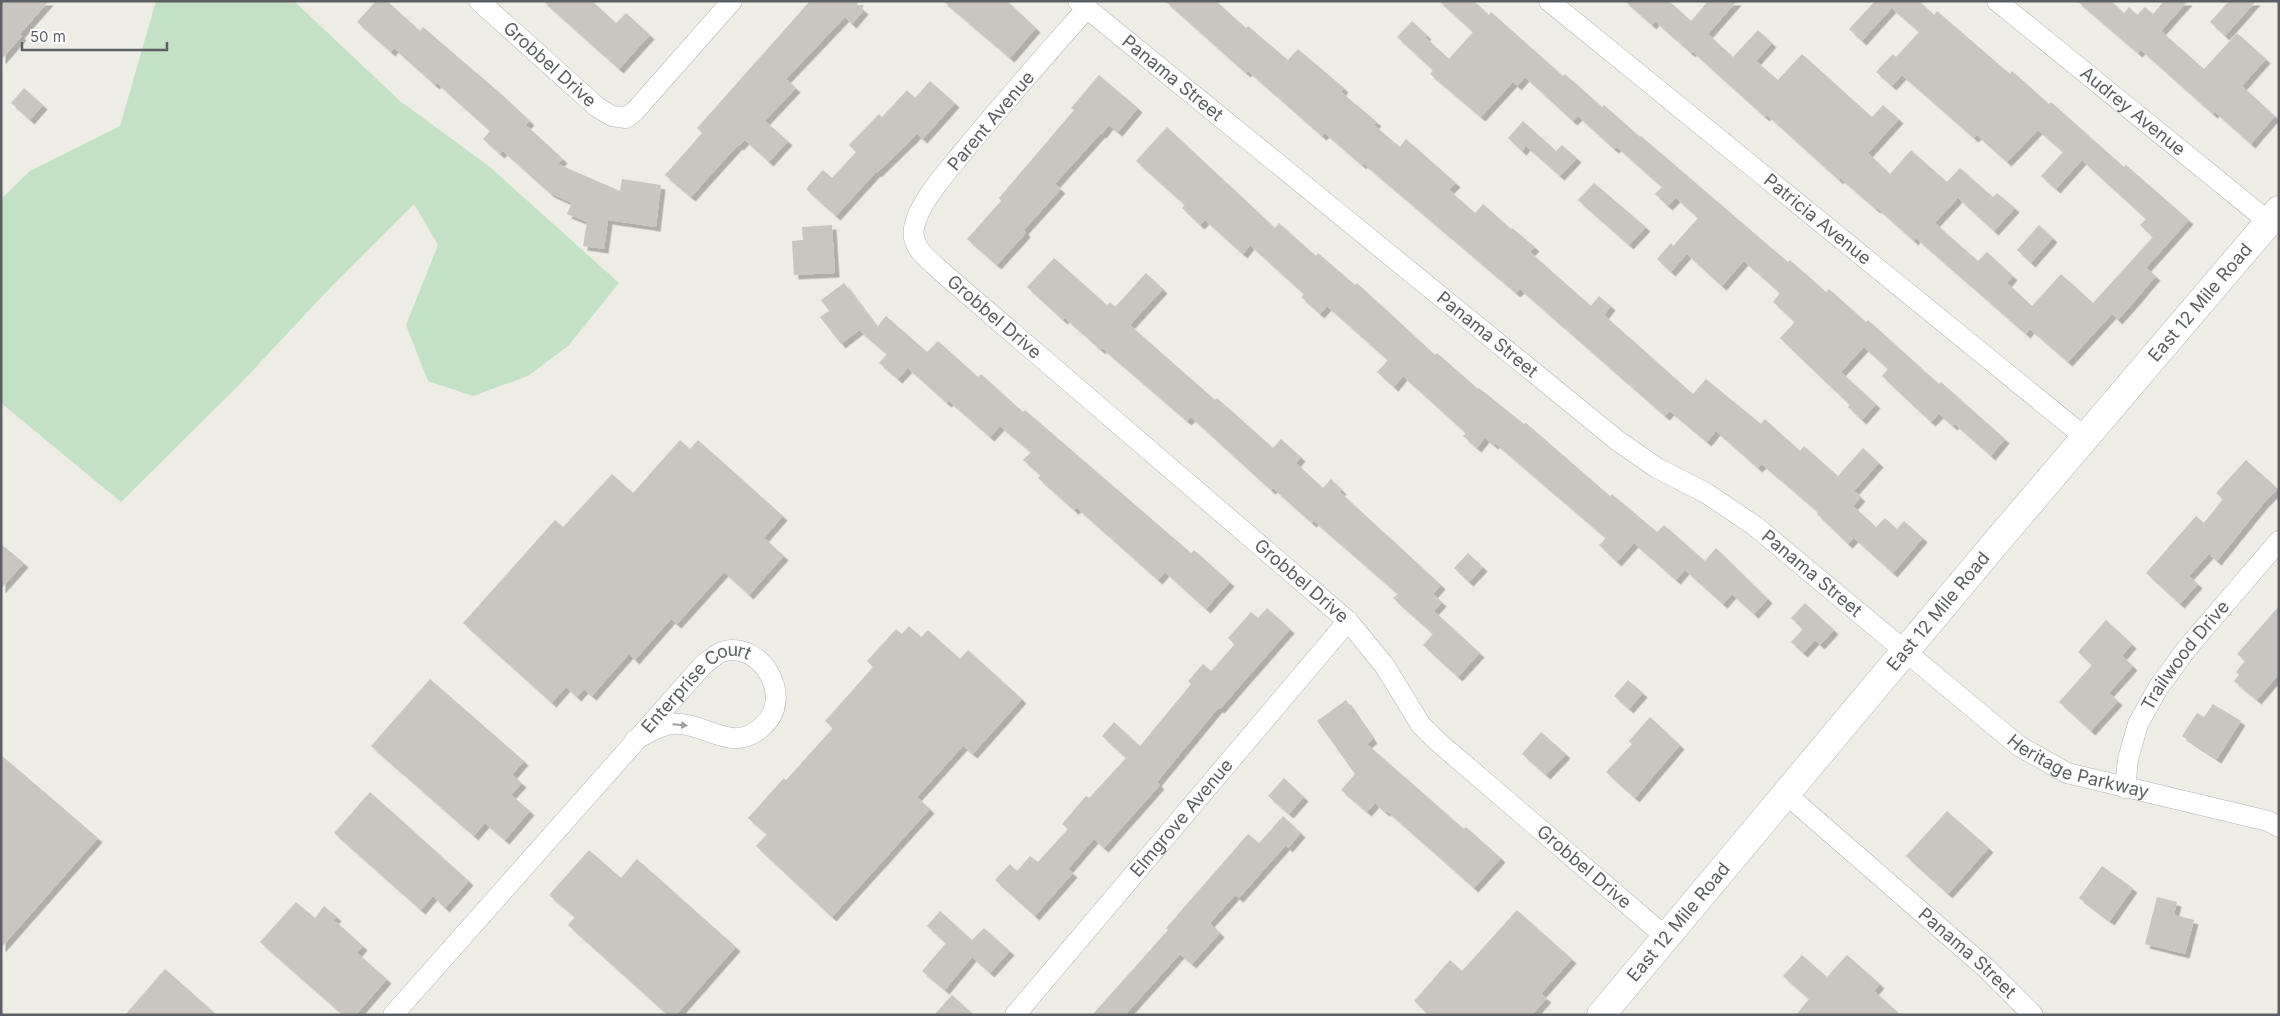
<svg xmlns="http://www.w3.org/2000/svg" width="2280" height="1016" font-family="Inter,sans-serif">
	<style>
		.green { fill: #c3e2c5 }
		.building { fill: #c9c6c1; filter: url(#shadow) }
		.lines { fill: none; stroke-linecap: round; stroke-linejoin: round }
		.minor-casing { stroke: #b2b4b8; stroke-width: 21 }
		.secondary-casing { stroke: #b3b6ba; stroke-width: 29 }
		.minor { stroke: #fff; stroke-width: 20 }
		.secondary { stroke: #fff; stroke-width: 28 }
		.oneway { fill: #9d9fa1 }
		.labels { text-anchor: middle; stroke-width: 5; stroke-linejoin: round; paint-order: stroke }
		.street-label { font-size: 18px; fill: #5c5f63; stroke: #fff }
	</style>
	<defs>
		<filter id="shadow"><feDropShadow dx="4.5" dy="4.5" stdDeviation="0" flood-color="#0004"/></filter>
	</defs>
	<rect width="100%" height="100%" fill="#edece5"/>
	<path class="green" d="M 156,1 L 294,1 L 400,101 L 490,167 L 619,283 L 568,346 L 528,376 L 473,396 L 428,381 L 406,325 L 438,245 L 414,204 L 330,288 L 240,384 L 121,502 L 1,403 L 1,199 L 30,171 L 120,126 Z"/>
	<path class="building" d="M 1,1 L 49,1 L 20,34 L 22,36 L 1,60 Z
		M 376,1 L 387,1 L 420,31 L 423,27 L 500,93 L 530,121 L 526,125 L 563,159 L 558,164 L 620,191 L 622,179 L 661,185 L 656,227 L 608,220 L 604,249 L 583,246 L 587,222 L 567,214 L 572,203 L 550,193 L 503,151 L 500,154 L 483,139 L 490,131 L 437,83 L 435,85 L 394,48 L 391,52 L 357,22 Z
		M 543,1 L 592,1 L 616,23 L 626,13 L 650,35 L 619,69 Z
		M 810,1 L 859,1 L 857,4 L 864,10 L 852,24 L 845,17 L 786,79 L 796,88 L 765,121 L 788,141 L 769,162 L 745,140 L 739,146 L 738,145 L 691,197 L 665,175 L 702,133 L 697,128 Z
		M 943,1 L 1007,1 L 1036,28 L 1010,58 Z
		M 1165,1 L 1216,1 L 1246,28 L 1248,26 L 1288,60 L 1298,49 L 1344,88 L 1341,92 L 1377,122 L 1374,125 L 1400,147 L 1406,139 L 1456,183 L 1449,190 L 1475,213 L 1483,204 L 1511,229 L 1512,228 L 1535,247 L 1530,252 L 1591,306 L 1599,296 L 1611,306 L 1604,315 L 1693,394 L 1706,379 L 1761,424 L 1765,419 L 1800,451 L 1804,446 L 1838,476 L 1863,448 L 1879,463 L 1854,491 L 1861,497 L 1853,506 L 1876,527 L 1885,518 L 1897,529 L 1904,521 L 1923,538 L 1893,573 L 1854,538 L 1848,544 L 1817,514 L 1818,512 L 1762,464 L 1758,468 L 1716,431 L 1707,442 L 1670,411 L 1665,416 L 1520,289 L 1516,293 L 1363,163 L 1362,165 L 1325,133 L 1322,136 L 1248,71 L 1246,73 Z
		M 1439,1 L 1474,1 L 1489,15 L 1491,12 L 1563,76 L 1565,74 L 1602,107 L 1604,105 L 1640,137 L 1641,136 L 1788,262 L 1790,260 L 1826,292 L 1829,289 L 1866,322 L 1868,320 L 1939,384 L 1941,382 L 2005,439 L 1991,456 L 1955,424 L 1953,426 L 1939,414 L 1931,422 L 1882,376 L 1888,369 L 1864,347 L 1841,372 L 1876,404 L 1862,420 L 1848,407 L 1850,405 L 1780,338 L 1795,322 L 1773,302 L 1780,293 L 1744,261 L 1722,286 L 1687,254 L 1671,272 L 1657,259 L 1671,243 L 1673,246 L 1698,218 L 1676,198 L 1668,206 L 1655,194 L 1662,187 L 1617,147 L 1614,149 L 1578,116 L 1573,121 L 1525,77 L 1517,86 L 1513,82 L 1481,117 L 1430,74 L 1433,70 L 1397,37 L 1412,21 L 1427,35 L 1425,37 L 1449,59 L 1473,32 Z
		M 1625,1 L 1669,1 L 1691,21 L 1708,1 L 1737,1 L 1708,34 L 1733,57 L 1758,30 L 1772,43 L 1756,61 L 1778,80 L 1802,54 L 1872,117 L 1883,105 L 1899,119 L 1868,153 L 1890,174 L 1911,150 L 1947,182 L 1960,168 L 1993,197 L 1997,193 L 2015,208 L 1994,231 L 1958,198 L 1935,223 L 1978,261 L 1987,252 L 2013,276 L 2007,283 L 2032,306 L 2061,274 L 2093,303 L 2153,237 L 2140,225 L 2146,219 L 2082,160 L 2056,189 L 2041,176 L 2063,152 L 2038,130 L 2007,162 L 1977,135 L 1974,138 L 1902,75 L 1892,86 L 1876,72 L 1893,54 L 1896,57 L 1919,32 L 1892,8 L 1862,41 L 1849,29 L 1875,1 L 1919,1 L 1934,15 L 1937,11 L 2010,74 L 2012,71 L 2049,104 L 2051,102 L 2124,167 L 2126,165 L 2189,220 L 2146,268 L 2156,276 L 2133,303 L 2118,320 L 2112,314 L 2068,362 L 2030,329 L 2026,334 L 1916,238 L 1914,241 L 1877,208 L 1876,209 L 1840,178 L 1839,180 L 1767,115 L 1765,117 L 1692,51 L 1691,53 L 1655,21 L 1652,25 Z
		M 2077,1 L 2111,1 L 2124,13 L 2129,7 L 2137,15 L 2145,7 L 2153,14 L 2164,1 L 2188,1 L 2161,31 L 2204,69 L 2237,33 L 2266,59 L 2242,86 L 2275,116 L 2251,144 L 2215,112 L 2213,114 L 2141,50 L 2138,53 Z
		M 2229,1 L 2256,1 L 2225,36 L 2210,22 Z
		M 1099,75 L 1138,108 L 1118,132 L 1109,125 L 1102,134 L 1101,133 L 1055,184 L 1061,189 L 1024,230 L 1026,233 L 997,265 L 967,239 L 1001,201 L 999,198 L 1074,110 L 1071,108 Z
		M 930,81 L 955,103 L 923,139 L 917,134 L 877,173 L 876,172 L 836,216 L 806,189 L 823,170 L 832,178 L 856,152 L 849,145 L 879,114 L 882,117 L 907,90 L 915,98 Z
		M 24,88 L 43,105 L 30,120 L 11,103 Z
		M 1523,121 L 1556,151 L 1562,145 L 1577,158 L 1560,176 L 1526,146 L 1522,151 L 1508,138 Z
		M 1167,127 L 1275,228 L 1279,223 L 1316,256 L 1318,253 L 1355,285 L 1357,283 L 1435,355 L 1437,353 L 1478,389 L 1479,388 L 1524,424 L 1526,423 L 1610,496 L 1612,494 L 1657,532 L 1664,525 L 1705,561 L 1716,548 L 1768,599 L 1754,614 L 1732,594 L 1723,604 L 1685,570 L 1676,580 L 1634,543 L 1617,562 L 1599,545 L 1606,538 L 1495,443 L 1494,445 L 1485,438 L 1477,448 L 1463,436 L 1466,433 L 1403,376 L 1394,387 L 1377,372 L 1388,360 L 1327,306 L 1320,314 L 1301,297 L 1304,294 L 1250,245 L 1243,254 L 1205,220 L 1200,225 L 1182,208 L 1185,205 L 1136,161 Z
		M 1594,183 L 1646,227 L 1629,245 L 1578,200 Z
		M 832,225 L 835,273 L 794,275 L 792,241 L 803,240 L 802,227 Z
		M 2039,225 L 2053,238 L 2031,263 L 2017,250 Z
		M 1054,258 L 1107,305 L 1110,302 L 1115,307 L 1146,273 L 1163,289 L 1130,325 L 1215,400 L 1217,398 L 1273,448 L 1281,439 L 1301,457 L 1296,463 L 1323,488 L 1331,479 L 1342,490 L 1340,492 L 1441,585 L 1433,594 L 1442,602 L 1434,611 L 1480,653 L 1458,677 L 1423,645 L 1433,634 L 1393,598 L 1398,594 L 1314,521 L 1312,523 L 1273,488 L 1271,490 L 1191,417 L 1187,421 L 1102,348 L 1101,350 L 1065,318 L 1063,320 L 1027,287 Z
		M 844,283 L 877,327 L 886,316 L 927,352 L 938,341 L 978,377 L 981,374 L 1023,412 L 1025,410 L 1191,553 L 1194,550 L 1230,582 L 1206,609 L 1165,572 L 1158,580 L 1077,508 L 1074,510 L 1038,478 L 1041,475 L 1023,460 L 1031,452 L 1000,426 L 990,437 L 949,401 L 947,403 L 908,368 L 898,379 L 879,363 L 887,354 L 859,330 L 841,344 L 820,317 L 829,311 L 821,300 Z
		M 680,440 L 690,449 L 698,440 L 783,516 L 764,538 L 784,556 L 749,595 L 724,572 L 677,624 L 671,619 L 635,660 L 629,654 L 592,696 L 584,689 L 577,697 L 566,687 L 552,703 L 463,623 L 555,520 L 563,527 L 612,474 L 633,493 Z
		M 2246,460 L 2278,489 L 2263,504 L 2217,561 L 2209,554 L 2189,576 L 2198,584 L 2180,604 L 2146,573 L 2196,516 L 2204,523 L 2223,499 L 2216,493 Z
		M 1,544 L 24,563 L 1,589 Z
		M 1468,553 L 1483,567 L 1469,582 L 1454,568 Z
		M 1805,603 L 1834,630 L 1820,645 L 1815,640 L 1803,653 L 1791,642 L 1803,629 L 1791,618 Z
		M 2279,606 L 2279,674 L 2257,700 L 2234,681 L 2239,675 L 2236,672 L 2245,661 L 2237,654 Z
		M 1267,608 L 1290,629 L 1220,709 L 1218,708 L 1157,782 L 1160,785 L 1104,848 L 1094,839 L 1068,869 L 1073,873 L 1035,916 L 995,880 L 1010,864 L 1017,871 L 1030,856 L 1038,862 L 1068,829 L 1062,824 L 1086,796 L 1089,798 L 1126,758 L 1102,736 L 1114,722 L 1140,746 L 1191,684 L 1188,681 L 1203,664 L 1211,671 L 1235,644 L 1228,638 L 1251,612 L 1258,618 Z
		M 2106,620 L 2132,644 L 2122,656 L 2133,666 L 2109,693 L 2118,701 L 2091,731 L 2059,702 L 2092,665 L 2078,652 Z
		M 909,626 L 921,637 L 928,630 L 960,659 L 968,650 L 1022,699 L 973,754 L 963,746 L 917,797 L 930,809 L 832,917 L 756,846 L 767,834 L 748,818 L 784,778 L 786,780 L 833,728 L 825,721 L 873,667 L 867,661 L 896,629 L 902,634 Z
		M 430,679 L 524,761 L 512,775 L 522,783 L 511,795 L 530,811 L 505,840 L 485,823 L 474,836 L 371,746 Z
		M 1628,680 L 1643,693 L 1629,709 L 1614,696 Z
		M 1346,700 L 1373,739 L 1367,744 L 1464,829 L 1466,827 L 1501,858 L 1474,888 L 1387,811 L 1385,812 L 1375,803 L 1367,812 L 1341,790 L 1355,774 L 1317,721 Z
		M 2213,704 L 2241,721 L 2217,759 L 2182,736 L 2197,713 L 2204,717 Z
		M 1650,717 L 1680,745 L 1635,798 L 1606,772 L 1632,744 L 1629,741 Z
		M 1541,732 L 1566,754 L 1546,775 L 1522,754 Z
		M 1,755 L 98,838 L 1,948 Z
		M 1284,778 L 1304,797 L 1289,814 L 1268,796 Z
		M 370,792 L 469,881 L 445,908 L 433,896 L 421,910 L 334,833 Z
		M 1947,811 L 1989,848 L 1948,894 L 1906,856 Z
		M 1283,816 L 1301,833 L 1288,848 L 1286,845 L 1239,898 L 1235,895 L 1210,923 L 1220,933 L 1192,964 L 1180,954 L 1125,1015 L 1092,1015 L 1168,930 L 1166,928 L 1248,834 L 1259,843 Z
		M 589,850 L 621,878 L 637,859 L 736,947 L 676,1015 L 668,1015 L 568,925 L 575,917 L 549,895 Z
		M 2102,866 L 2133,888 L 2110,921 L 2079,898 Z
		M 2157,897 L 2177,902 L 2174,915 L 2194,920 L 2185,954 L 2145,944 Z
		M 296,902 L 315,918 L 324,906 L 337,917 L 334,920 L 363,946 L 357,953 L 387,979 L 356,1015 L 343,1015 L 260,942 Z
		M 1517,910 L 1572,959 L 1541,994 L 1547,998 L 1532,1015 L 1429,1015 L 1414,1001 L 1450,960 L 1462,971 Z
		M 940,911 L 972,940 L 984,928 L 1010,951 L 990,973 L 972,957 L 945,990 L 922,971 L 946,943 L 927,926 Z
		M 1802,955 L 1827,977 L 1847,955 L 1880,984 L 1874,991 L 1901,1015 L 1796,1015 L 1809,999 L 1783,976 Z
		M 165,969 L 217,1015 L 125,1015 Z
		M 952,995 L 974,1015 L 934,1015 Z"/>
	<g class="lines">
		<g class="minor-casing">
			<g id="minor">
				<path id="s1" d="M 479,1 L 597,107 L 612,116 L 626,118 L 635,111 L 732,1"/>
				<path id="s2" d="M 1078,1 L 1618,441 L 1657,468 L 1706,493 L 1755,526 L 2019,746 L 2067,773 L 2268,821 L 2279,827"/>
				<path id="s3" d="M 1549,1 L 2086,438"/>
				<path id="s4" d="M 1997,1 L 2269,222"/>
				<path id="s5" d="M 1087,8 C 1045,56 1003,103 963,152 C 947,172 918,203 914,228 C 910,248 931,261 943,273 L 1348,621 L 1384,665 L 1421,725 L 1437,741 L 1667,938"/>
				<path id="s6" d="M 2125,788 L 2128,759 L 2138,724 L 2158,688 L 2188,647 L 2279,541"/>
				<path id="s7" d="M 1786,794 L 1986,968 L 2033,1015"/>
				<path id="s8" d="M 393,1015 L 703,665 C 710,660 716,653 725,651 C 761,642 795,697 763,726 C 735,753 711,727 681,724 C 665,722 649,732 635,740"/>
				<path id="s9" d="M 1015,1015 L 1348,621"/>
			</g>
		</g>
		<g class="secondary-casing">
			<g id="secondary">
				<path id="s10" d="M 1601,1015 L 1993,546 L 2279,210"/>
			</g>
		</g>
		<use href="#minor" class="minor"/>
		<use href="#secondary" class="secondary"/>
	</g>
	<defs><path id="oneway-solid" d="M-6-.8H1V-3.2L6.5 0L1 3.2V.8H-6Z" transform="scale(1.25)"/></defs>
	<use class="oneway" href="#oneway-solid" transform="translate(680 725) rotate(5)"/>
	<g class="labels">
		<g class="street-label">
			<text dy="6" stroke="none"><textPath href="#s1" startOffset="95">Grobbel Drive</textPath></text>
			<text dy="6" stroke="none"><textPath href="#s2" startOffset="122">Panama Street</textPath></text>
			<text dy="6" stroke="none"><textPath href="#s4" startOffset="175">Audrey Avenue</textPath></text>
			<text transform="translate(991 121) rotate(-50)" y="6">Parent Avenue</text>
			<text dy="6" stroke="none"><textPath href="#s3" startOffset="346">Patricia Avenue</textPath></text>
			<text dy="6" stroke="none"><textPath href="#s10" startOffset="931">East 12 Mile Road</textPath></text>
			<text dy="6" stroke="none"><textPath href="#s5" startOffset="405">Grobbel Drive</textPath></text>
			<text dy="6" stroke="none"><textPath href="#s2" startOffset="528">Panama Street</textPath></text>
			<text dy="6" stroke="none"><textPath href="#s2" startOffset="932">Panama Street</textPath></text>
			<text dy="6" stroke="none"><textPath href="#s5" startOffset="810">Grobbel Drive</textPath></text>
			<text dy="6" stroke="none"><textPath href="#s10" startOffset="526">East 12 Mile Road</textPath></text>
			<text dy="6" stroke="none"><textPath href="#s6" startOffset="149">Trailwood Drive</textPath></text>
			<text dy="6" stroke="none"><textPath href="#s8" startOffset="450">Enterprise Court</textPath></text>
			<text dy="6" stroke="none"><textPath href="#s2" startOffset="1265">Heritage Parkway</textPath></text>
			<text dy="6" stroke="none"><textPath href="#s9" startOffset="258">Elmgrove Avenue</textPath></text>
			<text dy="6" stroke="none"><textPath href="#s5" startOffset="1215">Grobbel Drive</textPath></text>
			<text dy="6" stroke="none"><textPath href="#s10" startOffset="121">East 12 Mile Road</textPath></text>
			<text dy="6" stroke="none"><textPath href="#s7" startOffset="241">Panama Street</textPath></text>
		</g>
	</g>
	<rect width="2280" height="1016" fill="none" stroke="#5c5f63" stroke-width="5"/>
	<path d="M22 42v8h145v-8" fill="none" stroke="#5c5f63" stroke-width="2.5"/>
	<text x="30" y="42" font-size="15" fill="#5c5f63" stroke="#ffffff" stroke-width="4" paint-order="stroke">50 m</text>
</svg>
